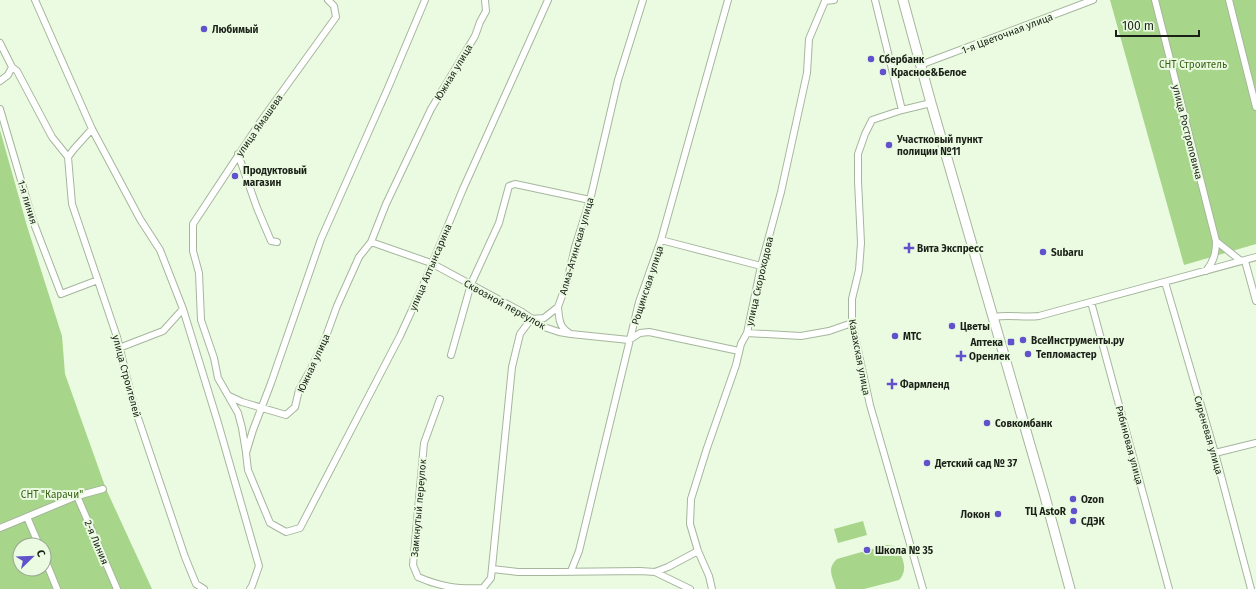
<svg xmlns="http://www.w3.org/2000/svg" width="1256" height="589" font-family="'Fira Sans',sans-serif">
	<style>
		.green { fill: #a7d58a; fill-rule: evenodd }
		.lines { fill: none; stroke-linecap: round; stroke-linejoin: round }
		.street-casing { stroke: #a6b69d; stroke-width: 8 }
		.primary-casing { stroke: #a6b69d; stroke-width: 11 }
		.street { stroke: #fff; stroke-width: 6 }
		.primary { stroke: #fff; stroke-width: 9 }
		.poi-dot { fill: #6152cb; stroke: #eafbe1; stroke-width: 1.5 }
		.labels { text-anchor: middle; stroke-width: 4; stroke-linejoin: round; paint-order: stroke }
		.poi-label { font-size: 10px; font-weight: bold; fill: #1b2118; stroke: #eafbe1; text-anchor: start }
		.street-label { font-size: 10px; fill: #1b2118; stroke: #eafbe1 }
		.park-label { font-size: 10px; fill: #396314; stroke: #eafbe1 }
	</style>
	<rect width="100%" height="100%" fill="#eafbe1"/>
	<path class="green" d="M 1110,0 L 1256,0 L 1256,244 L 1184,265 Z
		M 0,130 L 27,226 L 62,336 L 65,374 L 106,489 L 152,589 L 0,589 ZM 20,545 L 44,545 L 44,569 L 20,569 Z
		M 863,521 L 867,535 L 838,543 L 834,529 Z
		M 886,545 L 894,546 C 903,555 909,570 899,580 L 864,589 L 836,589 C 833,577 826,569 837,559 Z"/>
	<g class="lines">
		<g class="street-casing">
			<path id="street" d="M 35,0 L 92,129 L 140,219 L 160,250 L 183,309 L 218,423 L 259,566 L 252,586 L 250,589
				M 425,0 L 388,88 L 321,239 L 271,383 L 253,430 L 246,453 L 248,470 L 270,523 L 286,532 L 300,528 L 400,336 L 422,288 L 463,189 L 548,0
				M 875,0 L 902,110
				M 1155,0 L 1216,241 C 1216,253 1214,261 1206,271
				M 1229,0 L 1256,107
				M 0,43 L 12,67 L 17,71 L 52,137 L 68,157
				M 920,65 L 1093,0
				M 0,81 L 8,75 L 12,67
				M 0,109 L 33,221 L 61,294 L 98,280
				M 92,129 L 74,149 L 68,157 L 72,204 L 117,337 L 133,403 L 185,557 L 196,584 L 204,589
				M 238,154 L 257,208 L 271,241 L 277,242
				M 661,240 L 761,266
				M 1216,241 L 1241,261
				M 371,242 L 431,263 L 522,312 L 544,327 L 559,332 L 571,334 L 629,340 L 640,333 L 649,332 L 739,351
				M 1245,261 L 1256,301
				M 1165,282 L 1215,453 L 1251,589
				M 1091,302 L 1169,589
				M 558,307 C 559,317 559,327 568,332
				M 994,317 C 1009,314 1024,318 1039,316 L 1256,257
				M 747,333 L 801,336 L 829,331 L 852,323
				M 119,348 L 163,331 L 183,309
				M 451,355 L 471,284 L 499,223 L 509,186 L 515,184 L 590,200
				M 229,396 L 242,402 L 286,415 L 295,407 L 299,390 L 311,369 L 325,339 L 337,306 L 359,257 L 371,242 L 386,204 L 431,109 L 475,36 L 480,22 L 486,11 L 485,0
				M 440,399 L 424,443 L 413,565 L 418,577 C 441,587 457,589 483,588 L 491,578 L 512,367 L 520,334 L 531,319 L 544,318 L 558,307 L 567,282 L 575,247 L 590,200 L 618,80 L 643,0
				M 246,452 L 242,428 L 238,413 L 218,378 L 214,358 L 201,320 L 199,273 L 193,251 L 193,224 L 261,121 L 336,17 L 334,6 L 328,0
				M 1215,453 L 1256,443
				M 77,496 L 117,589
				M 27,517 L 39,545
				M 0,528 L 77,496 L 103,489
				M 44,557 L 57,589
				M 492,569 L 518,572 L 550,572 L 640,571 L 655,572 L 668,567 L 698,551
				M 571,571 L 579,551 L 639,302 L 661,240 L 728,0
				M 655,572 L 690,589
				M 712,589 L 709,576 L 698,551 L 690,524 L 691,499 L 707,448 L 736,365 L 741,344 L 747,333 L 761,266 L 781,192 L 807,73 L 809,39 L 825,1 L 834,0
				M 923,589 L 870,405 L 852,323 L 852,299 L 859,270 L 861,243 L 858,181 L 858,154 L 865,134 L 872,120 L 902,110 L 931,103"/>
		</g>
		<g class="primary-casing">
			<path id="primary" d="M 903,0 L 931,103 L 1044,493 L 1070,589"/>
		</g>
		<use href="#street" class="street"/>
		<use href="#primary" class="primary"/>
	</g>
	<g class="poi-dot">
		<circle cx="204" cy="29" r="4"/>
		<circle cx="871" cy="59" r="4"/>
		<circle cx="883" cy="72" r="4"/>
		<circle cx="889" cy="145" r="4"/>
		<circle cx="235" cy="176" r="4"/>
		<path d="M907 242h4v4h4v4h-4v4h-4v-4h-4v-4h4z"/>
		<circle cx="1043" cy="252" r="4"/>
		<circle cx="952" cy="326" r="4"/>
		<circle cx="895" cy="336" r="4"/>
		<circle cx="1023" cy="340" r="4"/>
		<rect x="1007" y="338" width="8" height="8" rx="2"/>
		<circle cx="1028" cy="354" r="4"/>
		<path d="M959 350h4v4h4v4h-4v4h-4v-4h-4v-4h4z"/>
		<path d="M890 378h4v4h4v4h-4v4h-4v-4h-4v-4h4z"/>
		<circle cx="987" cy="423" r="4"/>
		<circle cx="927" cy="463" r="4"/>
		<circle cx="1073" cy="499" r="4"/>
		<circle cx="1074" cy="511" r="4"/>
		<circle cx="998" cy="514" r="4"/>
		<circle cx="1073" cy="521" r="4"/>
		<circle cx="867" cy="550" r="4"/>
	</g>
	<g class="labels">
		<g class="poi-label">
			<text x="212" y="33">Любимый</text>
			<text x="879" y="63">Сбербанк</text>
			<text x="891" y="76">Красное&amp;Белое</text>
			<text x="897" y="143">Участковый пункт<tspan x="897" dy="12">полиции №11</tspan></text>
			<text x="243" y="174">Продуктовый<tspan x="243" dy="12">магазин</tspan></text>
			<text x="917" y="252">Вита Экспресс</text>
			<text x="1051" y="256">Subaru</text>
			<text x="960" y="330">Цветы</text>
			<text x="903" y="340">МТС</text>
			<text x="1031" y="344">ВсеИнструменты.ру</text>
			<text x="1003" y="346" text-anchor="end">Аптека</text>
			<text x="1036" y="358">Тепломастер</text>
			<text x="969" y="360">Оренлек</text>
			<text x="900" y="388">Фармленд</text>
			<text x="995" y="427">Совкомбанк</text>
			<text x="935" y="467">Детский сад № 37</text>
			<text x="1081" y="503">Ozon</text>
			<text x="1066" y="515" text-anchor="end">ТЦ AstoR</text>
			<text x="990" y="518" text-anchor="end">Локон</text>
			<text x="1081" y="525">СДЭК</text>
			<text x="875" y="554">Школа № 35</text>
		</g>
		<g class="street-label">
			<text transform="translate(1007 33) rotate(-21)" y="4">1-я Цветочная улица</text>
			<text transform="translate(453 72) rotate(-59)" y="4">Южная улица</text>
			<text transform="translate(259 125) rotate(-55)" y="4">улица Ямашева</text>
			<text transform="translate(1188 132) rotate(76)" y="4">улица Ростроповича</text>
			<text transform="translate(28 202) rotate(73)" y="4">1-я линия</text>
			<text transform="translate(576 246) rotate(-74)" y="4">Алма-Атинская улица</text>
			<text transform="translate(430 267) rotate(-67)" y="4">улица Алтынсарина</text>
			<text transform="translate(759 281) rotate(-77)" y="4">улица Скороходова</text>
			<text transform="translate(647 285) rotate(-72)" y="4">Рощинская улица</text>
			<text transform="translate(505 304) rotate(29)" y="4">Сквозной переулок</text>
			<text transform="translate(860 357) rotate(79)" y="4">Казахская улица</text>
			<text transform="translate(313 363) rotate(-65)" y="4">Южная улица</text>
			<text transform="translate(127 376) rotate(75)" y="4">улица Строителей</text>
			<text transform="translate(1209 435) rotate(74)" y="4">Сиреневая улица</text>
			<text transform="translate(1130 445) rotate(75)" y="4">Рябиновая улица</text>
			<text transform="translate(418 508) rotate(-85)" y="4">Замкнутый переулок</text>
			<text transform="translate(97 542) rotate(67)" y="4">2-я Линия</text>
		</g>
		<g class="park-label">
			<text x="1193" y="68">СНТ Строитель</text>
			<text x="52" y="498">СНТ "Карачи"</text>
		</g>
	</g>
	<g transform="translate(32 557) rotate(67)"><circle r="19" fill="#eafbe1" stroke="#97a491"/>
	<path d="M0-3L7 15L0 10L-7 15Z" fill="#6152cb"/>
	<text y="-6" font-size="11" font-weight="bold" text-anchor="middle" fill="#1b2118">С</text>
	</g>
	<path d="M1116 30v6h83v-6" fill="none" stroke="#1b2118" stroke-width="2"/>
	<text x="1122" y="30" font-size="12" fill="#1b2118" stroke="#eafbe1" stroke-width="3" paint-order="stroke">100 m</text>
</svg>
